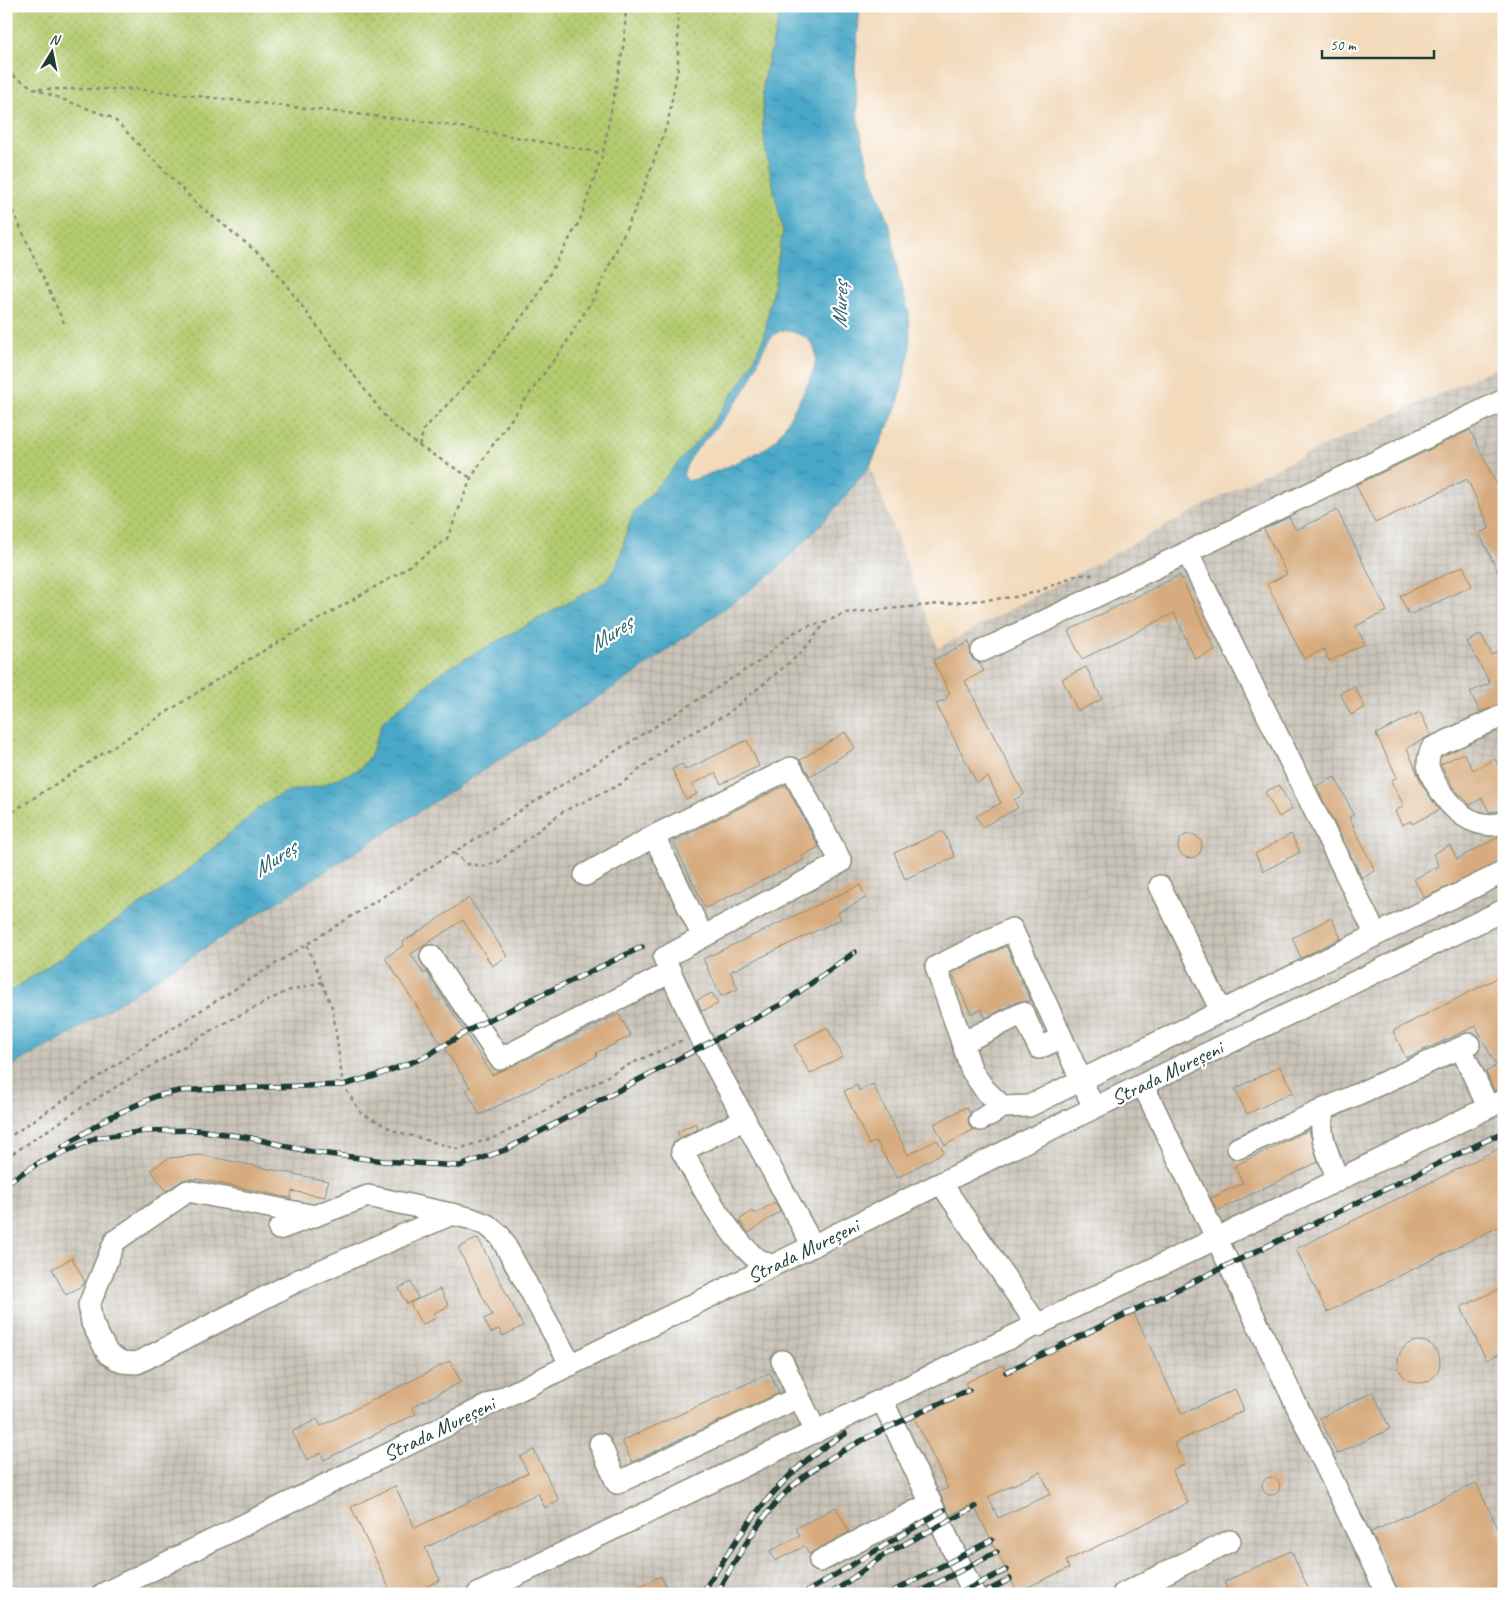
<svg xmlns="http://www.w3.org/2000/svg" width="1510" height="1600" font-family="Caveat,sans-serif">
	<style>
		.industrial { fill: url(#industrial-grid) }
		.grass { fill: url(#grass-dots); stroke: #698451 }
		.water { fill: url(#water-ripples); stroke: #34727e; fill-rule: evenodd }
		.building { fill: #d7ab7e; fill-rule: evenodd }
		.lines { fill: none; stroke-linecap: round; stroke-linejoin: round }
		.minor-casing { stroke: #888c78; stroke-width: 24 }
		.path { stroke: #888c78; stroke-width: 2.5; stroke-dasharray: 4 4; stroke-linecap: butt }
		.minor { stroke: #fff; stroke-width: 21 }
		.rail-casing { stroke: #1f3d34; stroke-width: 5.5 }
		.rail { stroke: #fff; stroke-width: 4; stroke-dasharray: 11; stroke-linecap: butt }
		.labels { text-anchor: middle; stroke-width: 4.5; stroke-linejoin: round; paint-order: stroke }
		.street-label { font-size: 21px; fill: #1f3d34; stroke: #fff }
		.water-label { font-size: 22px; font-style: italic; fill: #2d6267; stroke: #fff }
	</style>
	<defs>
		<pattern id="industrial-grid" width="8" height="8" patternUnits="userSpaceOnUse" patternTransform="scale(1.25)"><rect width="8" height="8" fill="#c9c3b8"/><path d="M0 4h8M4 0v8" fill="none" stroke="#aca89f"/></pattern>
		<pattern id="grass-dots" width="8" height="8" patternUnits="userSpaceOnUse" patternTransform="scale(1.25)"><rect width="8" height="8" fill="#b3ca6e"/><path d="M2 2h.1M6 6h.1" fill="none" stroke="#91a55b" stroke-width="1.8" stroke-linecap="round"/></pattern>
		<pattern id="water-ripples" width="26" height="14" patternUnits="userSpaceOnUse" patternTransform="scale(1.25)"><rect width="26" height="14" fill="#48a7c7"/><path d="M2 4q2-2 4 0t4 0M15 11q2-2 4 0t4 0" fill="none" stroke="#3b89a2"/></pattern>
	</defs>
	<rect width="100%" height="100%" fill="#fff"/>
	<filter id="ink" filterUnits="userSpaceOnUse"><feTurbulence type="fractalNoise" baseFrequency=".02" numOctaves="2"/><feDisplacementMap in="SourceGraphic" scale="10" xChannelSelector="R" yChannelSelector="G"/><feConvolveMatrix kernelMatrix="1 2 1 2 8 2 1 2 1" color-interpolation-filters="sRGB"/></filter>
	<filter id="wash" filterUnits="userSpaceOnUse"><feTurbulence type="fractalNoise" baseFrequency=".0096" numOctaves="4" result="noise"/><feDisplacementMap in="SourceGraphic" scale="20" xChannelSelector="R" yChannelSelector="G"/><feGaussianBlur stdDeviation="1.12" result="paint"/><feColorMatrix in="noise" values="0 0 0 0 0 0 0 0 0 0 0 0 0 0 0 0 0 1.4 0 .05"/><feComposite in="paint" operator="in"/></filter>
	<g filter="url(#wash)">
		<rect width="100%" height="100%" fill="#f2dabb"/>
		<path class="industrial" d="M 1504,364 L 1504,1594 L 6,1594 L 6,1069 L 68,1035 L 633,675 L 774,572 L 826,519 L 870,466 L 938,648 L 1263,474 Z"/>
		<path class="grass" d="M 6,6 L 782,6 L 763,82 L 763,126 L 783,232 L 764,337 L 747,374 L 709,428 L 627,527 L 622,552 L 614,573 L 602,584 L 443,671 L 383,721 L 370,757 L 360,769 L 320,786 L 289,791 L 256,809 L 173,883 L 6,994 Z"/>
		<path class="water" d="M 782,6 L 860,6 L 855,68 L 858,121 L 868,165 L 892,234 L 899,280 L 909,313 L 910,350 L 898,404 L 870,466 L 826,519 L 774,572 L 633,675 L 68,1035 L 6,1069 L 6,994 L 173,883 L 269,800 L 289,791 L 320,786 L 360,769 L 370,757 L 383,721 L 443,671 L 602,584 C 626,563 621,538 635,511 L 709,428 L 747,374 L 764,337 L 783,232 L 766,153 L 763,126 L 763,82 ZM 784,330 C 836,339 812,377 796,406 C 789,418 782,434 771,444 C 758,455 705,477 688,481 L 683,475 C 689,454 705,441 718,425 C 729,413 739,399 748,385 C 758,368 763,334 784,330 Z"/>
		<g id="blocks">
			<path class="building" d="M 1470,430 L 1504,499 L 1504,584 L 1479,533 L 1490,528 L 1467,479 L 1375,523 L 1356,485 Z
				M 1337,510 L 1387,611 L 1356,626 L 1365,644 L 1329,661 L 1324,649 L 1304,659 L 1267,584 L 1287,574 L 1264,529 L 1289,517 L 1296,530 Z
				M 1463,566 L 1472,586 L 1409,615 L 1400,596 Z
				M 1180,575 L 1215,650 L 1195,659 L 1174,613 L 1082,659 L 1068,631 Z
				M 1481,634 L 1492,655 L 1504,648 L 1504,703 L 1480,712 L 1470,692 L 1490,683 L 1467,642 Z
				M 969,642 L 971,657 L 979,663 L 984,671 L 965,681 L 1024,794 L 1014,800 L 1018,808 L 982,827 L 976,816 L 1001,803 L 988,777 L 977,783 L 936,704 L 947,699 L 946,696 L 950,694 L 933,660 Z
				M 1086,667 L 1102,699 L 1078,711 L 1062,679 Z
				M 1354,686 L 1365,707 L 1351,715 L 1340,693 Z
				M 1420,712 L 1431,735 L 1407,748 L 1422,785 L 1439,810 L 1412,824 L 1411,821 L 1402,825 L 1395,811 L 1404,806 L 1391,781 L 1397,777 L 1376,734 Z
				M 845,732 L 855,748 L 810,776 L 800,760 Z
				M 747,740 L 759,766 L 721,784 L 715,773 L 692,784 L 697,794 L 686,799 L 672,769 L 682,764 L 685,770 Z
				M 1464,753 L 1473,770 L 1495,759 L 1504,777 L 1504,811 L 1489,812 L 1482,798 L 1470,805 L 1452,786 L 1441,764 Z
				M 1335,777 L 1354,815 L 1349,817 L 1375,871 L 1362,878 L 1316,786 Z
				M 786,785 L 819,847 L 802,856 L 804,860 L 705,908 L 673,841 Z
				M 1279,785 L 1292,809 L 1279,817 L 1265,792 Z
				M 943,831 L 955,857 L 905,879 L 894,853 Z
				M1178 846a12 12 0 1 1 24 0a12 12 0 1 1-24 0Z
				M 1291,834 L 1300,852 L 1264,871 L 1255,854 Z
				M 1501,836 L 1504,836 L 1504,860 L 1424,898 L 1414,879 L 1439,866 L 1433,854 L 1450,845 L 1457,859 Z
				M 860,885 L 866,898 L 838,913 L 841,919 L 730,972 L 738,989 L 721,996 L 703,959 Z
				M 469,898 L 507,956 L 492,966 L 463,920 L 411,954 L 424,974 L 427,972 L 492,1075 L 619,1014 L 631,1036 L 596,1053 L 597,1056 L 480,1115 L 466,1089 L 470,1087 L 385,958 L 404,945 L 403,942 Z
				M 1331,918 L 1341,938 L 1301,958 L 1292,938 Z
				M 1006,946 L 1031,1001 L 1017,1002 L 986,1018 L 981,1009 L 971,1014 L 952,973 Z
				M 1501,976 L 1504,983 L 1504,1088 L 1494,1091 L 1486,1072 L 1496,1066 L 1476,1026 L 1406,1058 L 1393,1031 Z
				M 712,993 L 718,1004 L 702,1011 L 697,1000 Z
				M 827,1027 L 843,1056 L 810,1074 L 794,1045 Z
				M 1280,1066 L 1293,1092 L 1247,1114 L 1235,1089 Z
				M 873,1084 L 908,1155 L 937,1140 L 944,1152 L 897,1178 L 876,1141 L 869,1145 L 844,1091 L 857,1085 L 859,1091 Z
				M 966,1107 L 970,1113 L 968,1119 L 969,1126 L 973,1130 L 945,1145 L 934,1124 Z
				M 696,1123 L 698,1129 L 680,1138 L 677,1132 Z
				M 1309,1130 L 1318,1162 L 1217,1211 L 1211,1198 L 1243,1183 L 1234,1166 Z
				M 1504,1146 L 1504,1224 L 1327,1312 L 1296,1249 Z
				M 201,1155 L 328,1181 L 325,1197 L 292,1191 L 291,1198 L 198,1179 L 185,1179 L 166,1191 L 151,1170 L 169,1158 Z
				M 775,1202 L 780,1211 L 749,1233 L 739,1220 L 752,1211 L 755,1214 Z
				M 478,1238 L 523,1326 L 503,1336 L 499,1329 L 491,1333 L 484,1319 L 492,1315 L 458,1248 Z
				M 72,1258 L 85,1282 L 83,1285 L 66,1295 L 52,1269 Z
				M 411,1282 L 418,1298 L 407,1304 L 399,1288 Z
				M 1504,1287 L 1504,1352 L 1486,1360 L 1461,1307 Z
				M 440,1289 L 449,1306 L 434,1313 L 436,1318 L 422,1325 L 410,1303 Z
				M 1134,1313 L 1182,1414 L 1235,1389 L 1244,1410 L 1174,1443 L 1184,1464 L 1172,1470 L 1188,1503 L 1066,1561 L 1069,1568 L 1017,1592 L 973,1504 L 950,1515 L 939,1492 L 948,1488 L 914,1417 L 969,1391 L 965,1383 L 1003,1365 L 1007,1373 ZM 1040,1472 L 1051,1494 L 998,1518 L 988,1497 Z
				M1398 1362a21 21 0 1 1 42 0a21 21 0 1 1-42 0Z
				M 450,1361 L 461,1382 L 412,1407 L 416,1414 L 324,1460 L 321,1453 L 307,1460 L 292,1432 L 317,1419 L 321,1426 Z
				M 770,1373 L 779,1393 L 632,1462 L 622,1441 Z
				M 1373,1392 L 1390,1429 L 1337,1454 L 1320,1418 Z
				M 534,1450 L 559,1501 L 545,1508 L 538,1493 L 425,1548 L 440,1580 L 410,1594 L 392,1594 L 351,1507 L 395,1486 L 415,1528 L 528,1473 L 520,1457 Z
				M1262 1486a9 9 0 1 1 18 0a9 9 0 1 1-18 0Z
				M 1476,1483 L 1504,1541 L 1504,1594 L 1399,1594 L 1371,1532 Z
				M 836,1507 L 849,1532 L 809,1554 L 805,1546 L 775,1561 L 770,1551 L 800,1536 L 796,1528 Z
				M 1291,1551 L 1311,1594 L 1229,1594 L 1224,1582 Z
				M 661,1576 L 669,1594 L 623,1594 Z"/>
		</g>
	</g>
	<g filter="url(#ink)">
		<use href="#blocks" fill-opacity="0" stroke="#888c78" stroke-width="1"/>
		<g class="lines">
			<g class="minor-casing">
				<path id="minor" d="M 1187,552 L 1376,935
					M 982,651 L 1504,400
					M 1504,715 L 1432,748 C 1425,763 1428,770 1436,784 C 1450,809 1473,831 1504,823
					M 654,836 L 703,937
					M 585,875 L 654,836 L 791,768 L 841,862 L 664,958 L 698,1033 L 813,1246
					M 1160,886 L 1221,1011
					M 431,956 L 500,1059 L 671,972
					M 962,1043 L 1023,1013 L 1039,1048 L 1061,1038
					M 1461,1048 L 1488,1107
					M 1143,1085 L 1387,1594
					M 1003,1107 L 985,1090 L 972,1071 L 936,967 L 1012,929 L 1094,1108
					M 1324,1109 C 1316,1133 1330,1157 1338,1181
					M 745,1119 L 682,1151 C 702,1186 722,1226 752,1255 C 757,1260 766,1263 772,1266
					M 980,1120 L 1003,1107 L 1029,1106 L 1504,872
					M 1238,1148 L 1469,1044
					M 941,1183 L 1038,1326
					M 315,1216 L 188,1191 L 115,1241 L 89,1305 L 92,1323 L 108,1354 L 122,1362 L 137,1363 L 297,1281 L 452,1214
					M 279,1229 L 368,1196 L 469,1218 L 487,1225 L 500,1236 L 571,1365
					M 782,1361 L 816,1432
					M 882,1400 L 974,1594
					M 600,1444 L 617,1483 L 799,1397
					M 820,1561 L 931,1503
					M 103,1594 L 1094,1108 L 1504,910
					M 478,1594 L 1504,1100
					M 1123,1594 L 1230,1541"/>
			</g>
			<path class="path" d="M 6,71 L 35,89 L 113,118 L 194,201 L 268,261 L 390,423 L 419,446 L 471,478
				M 39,89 L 136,89 L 444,124 L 603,153
				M 6,196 L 64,323
				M 419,446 L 424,429 L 481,369 L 535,300 L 580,220 L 603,153 L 624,43 L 626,6
				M 6,816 L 246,661 L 401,572 L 447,539 L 471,478 L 492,446 L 566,343 L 597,292 L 639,201 L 668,122 L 678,66 L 678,6
				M 454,853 L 467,864 L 484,866 L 498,862 L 562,812 L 621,784 L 673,743 L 727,714 L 801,653 L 826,622 L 845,613 L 1015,597 L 1039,591 L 1077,575 L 1097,575
				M 307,945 L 333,1010 L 343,1085 L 361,1113 L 395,1131 L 458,1149 L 499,1136 L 624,1067 L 683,1040
				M 6,1139 L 144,1046 L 763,659 C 785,639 796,626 826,622
				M 6,1158 L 84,1106 L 217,1027 L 287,991 L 322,982"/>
			<use href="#minor" class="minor"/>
			<g class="rail-casing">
				<path id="rail" d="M 63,1147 L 108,1118 L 156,1096 L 179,1091 L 231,1088 L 343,1085 L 375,1076 L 423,1058 L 478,1025 L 642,947
					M 37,1164 L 96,1138 L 146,1131 L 198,1130 L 251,1138 L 312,1152 L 384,1161 L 460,1166 L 505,1150 L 705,1045 L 782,1004 L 855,952
					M 6,1183 L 42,1161
					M 1006,1372 L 1504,1132
					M 702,1594 C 740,1532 780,1470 845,1434
					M 716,1594 C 734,1563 751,1532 774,1505 C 818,1452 907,1420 969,1390
					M 803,1594 L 944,1510
					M 831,1594 L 884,1555 L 975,1507
					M 888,1594 L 992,1540
					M 915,1594 L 997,1552
					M 958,1594 L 1006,1570
					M 982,1594 L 1010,1579"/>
			</g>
			<use href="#rail" class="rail"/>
		</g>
	</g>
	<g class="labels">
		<g class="street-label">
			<text transform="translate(1167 1073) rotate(-26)" y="7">Strada Mureșeni</text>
			<text transform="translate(803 1251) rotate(-26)" y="7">Strada Mureșeni</text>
			<text transform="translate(439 1429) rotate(-26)" y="7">Strada Mureșeni</text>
		</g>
		<g class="water-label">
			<text transform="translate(839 305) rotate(-89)" y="8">Mureș</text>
			<text transform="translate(610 633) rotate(-34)" y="8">Mureș</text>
			<text transform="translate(274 858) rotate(-34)" y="8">Mureș</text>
		</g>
	</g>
	<rect width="1510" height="1600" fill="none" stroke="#fff" stroke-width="25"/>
	<g transform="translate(52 52) rotate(10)" stroke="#ffffff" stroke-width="4" paint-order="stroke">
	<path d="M0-4L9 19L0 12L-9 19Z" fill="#1f3d34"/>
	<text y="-8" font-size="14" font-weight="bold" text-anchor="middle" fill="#1f3d34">N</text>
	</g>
	<path d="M1322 50v8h112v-8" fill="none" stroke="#1f3d34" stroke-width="2.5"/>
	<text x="1330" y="50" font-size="15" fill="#1f3d34" stroke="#ffffff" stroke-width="4" paint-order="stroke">50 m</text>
</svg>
